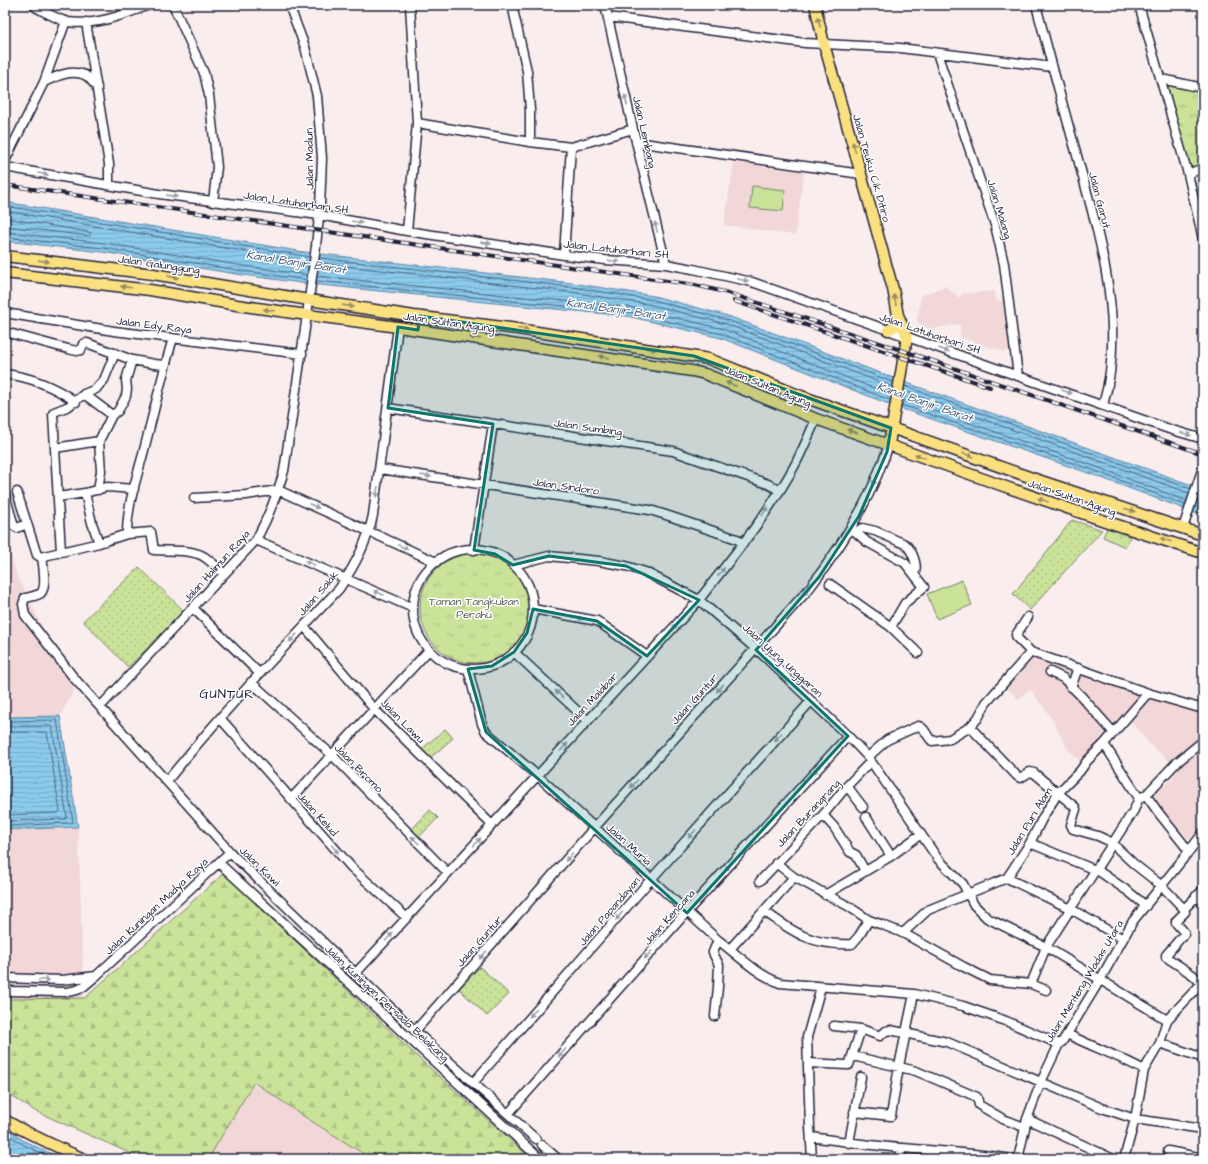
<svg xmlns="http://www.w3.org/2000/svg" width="1208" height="1164" font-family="'Architects Daughter',sans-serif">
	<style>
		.built { fill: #f1d7d7 }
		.grass { fill: url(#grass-dots); stroke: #76826a }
		.forest { fill: url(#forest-firs); stroke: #76826a }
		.park { fill: url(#park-tufts); stroke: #76826a }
		.pitch { fill: #cae399; stroke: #76826a }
		.water { fill: url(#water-rules); stroke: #6287a5 }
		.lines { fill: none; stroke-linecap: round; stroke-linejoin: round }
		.shore { stroke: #4c6582; stroke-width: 1 }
		.minor-casing { stroke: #22223b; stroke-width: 11 }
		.major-casing { stroke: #22223b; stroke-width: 13 }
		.minor { stroke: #fff; stroke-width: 8 }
		.major { stroke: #fbe080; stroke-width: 10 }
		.rail-casing { stroke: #22223b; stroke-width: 4 }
		.rail { stroke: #fff; stroke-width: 2.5; stroke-dasharray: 8; stroke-linecap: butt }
		.oneway { fill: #998a61 }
		.oneway2 { fill: #9c9ca7 }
		.marked { fill: #0f766e; fill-opacity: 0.2; stroke: #0f766e; stroke-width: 3; stroke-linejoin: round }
		.labels { text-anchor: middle; stroke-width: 3; stroke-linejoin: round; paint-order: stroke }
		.street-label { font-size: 11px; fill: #22223b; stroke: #fff }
		.park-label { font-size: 11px; fill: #545c57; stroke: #fff }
		.water-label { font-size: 12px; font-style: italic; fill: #475d79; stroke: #fff }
		.quarter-label { font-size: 13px; letter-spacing: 1px; fill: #22223b; stroke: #fff }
	</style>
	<defs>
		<pattern id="grass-dots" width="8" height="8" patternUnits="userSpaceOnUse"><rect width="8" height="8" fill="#cae399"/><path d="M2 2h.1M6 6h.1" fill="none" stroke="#adc285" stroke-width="1.8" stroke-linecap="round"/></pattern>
		<pattern id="forest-firs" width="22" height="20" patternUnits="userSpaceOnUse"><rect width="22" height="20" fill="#cae399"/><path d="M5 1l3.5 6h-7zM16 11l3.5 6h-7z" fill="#adc285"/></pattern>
		<pattern id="park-tufts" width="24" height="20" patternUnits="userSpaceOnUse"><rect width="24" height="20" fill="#cae399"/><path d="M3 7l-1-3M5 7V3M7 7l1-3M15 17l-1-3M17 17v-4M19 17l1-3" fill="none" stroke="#adc285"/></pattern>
		<pattern id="water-rules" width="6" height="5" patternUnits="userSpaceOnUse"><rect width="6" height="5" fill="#8ccaec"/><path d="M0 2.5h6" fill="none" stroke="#78adcb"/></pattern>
	</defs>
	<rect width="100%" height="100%" fill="#f9eded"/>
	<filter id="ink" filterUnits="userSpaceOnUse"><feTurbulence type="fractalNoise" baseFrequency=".025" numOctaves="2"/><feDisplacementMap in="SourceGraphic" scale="8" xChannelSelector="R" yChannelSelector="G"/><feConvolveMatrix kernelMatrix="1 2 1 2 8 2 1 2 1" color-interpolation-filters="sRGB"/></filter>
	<g filter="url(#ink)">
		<path class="built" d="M 734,162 L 804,172 L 795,235 L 724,225 Z
			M 945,286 L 960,298 L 962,294 L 995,291 L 996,301 L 1006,300 L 1010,348 L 1005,352 L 960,337 L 960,324 L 930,329 L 917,322 L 921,296 Z
			M 5,534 L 17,576 L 74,690 L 60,716 L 5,717 Z
			M 1032,656 L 1138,694 L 1203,713 L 1203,826 L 1189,840 L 1152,798 L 1173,777 L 1176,767 L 1150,744 L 1125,714 L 1082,762 L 1068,750 L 1052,719 L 1030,689 L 1018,699 L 1005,686 Z
			M 78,827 L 84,998 L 5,999 L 5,830 Z
			M 254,1082 L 305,1117 L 365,1155 L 361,1159 L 208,1159 Z"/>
		<path class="grass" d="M 1072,520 L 1102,530 L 1030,610 L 1013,594 Z
			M 139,567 L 185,612 L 128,667 L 83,621 Z
			M 445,729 L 453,738 L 429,759 L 421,750 Z
			M 430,810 L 438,818 L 419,837 L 412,829 Z
			M 480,967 L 509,994 L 487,1016 L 459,989 Z"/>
		<path class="forest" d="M 224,873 L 421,1060 L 526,1154 L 522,1159 L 361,1159 L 364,1154 L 305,1117 L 254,1082 L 208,1159 L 143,1159 L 35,1111 L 5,1092 L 5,999 L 85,998 Z"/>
		<path class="park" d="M 1164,82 L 1203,90 L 1203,165 L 1189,171 Z
			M 1108,526 L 1130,537 L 1125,547 L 1103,537 Z
			M420 608a55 55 0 1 1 110 0a55 55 0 1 1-110 0Z"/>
		<path class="pitch" d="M 752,186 L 785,190 L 783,211 L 750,208 Z
			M 962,580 L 972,605 L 937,619 L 927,594 Z"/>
		<path class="water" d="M 5,202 L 304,252 L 572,283 L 654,296 L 728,316 L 899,380 L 1203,489 L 1203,516 L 1091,474 L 891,405 L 721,338 L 627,316 L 523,306 L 301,283 L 236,274 L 102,252 L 5,241 Z
			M 60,716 L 78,827 L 5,830 L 5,717 Z
			M 5,1127 L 24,1141 L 63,1159 L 17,1159 L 5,1151 Z"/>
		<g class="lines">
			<path class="shore" d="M 5,206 L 310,257
				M 5,211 L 309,262
				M 5,218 L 89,232 L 91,234 L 89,236 L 5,226
				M 5,232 L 104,243 L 238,265 L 307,275
				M 5,237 L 103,248 L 237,270 L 307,280
				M 319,258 L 572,287 L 653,300 L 727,320 L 893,382
				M 319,263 L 571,292 L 652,305 L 726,324 L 893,387
				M 317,276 L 524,297 L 629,307 L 724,329 L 891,395
				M 317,281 L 523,302 L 628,312 L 722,334 L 890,400
				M 905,386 L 1191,489
				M 904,391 L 1189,493
				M 903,400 L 1094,466 L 1187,501
				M 902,405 L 1093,470 L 1185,505
				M 5,721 L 57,720 L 73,822 L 71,823 L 5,826
				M 5,726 L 52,726 L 67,817 L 65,819 L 5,821
				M 5,732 L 47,732 L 60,811 L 58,813 L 5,815
				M 5,1132 L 22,1144 L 53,1159"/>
			<g class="minor-casing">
				<path id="minor" d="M 34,5 L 37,8 C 45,12 59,20 68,22 C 96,26 123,15 149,5
					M 173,5 L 204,73 L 209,95 L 217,167 L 213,202
					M 512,5 L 527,71 L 530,110 L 530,142
					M 605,5 L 633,129 L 666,264
					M 1036,5 C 1049,54 1062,103 1076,152 C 1097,230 1128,323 1103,405
					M 1139,5 L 1188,174 L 1203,239
					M 608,17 L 805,43 L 900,48 L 1052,67
					M 86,22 L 109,164 L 109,185
					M 937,53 L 995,225 L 1004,264 L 1018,376
					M 1161,79 L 1203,88
					M 44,82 C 57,76 71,69 85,75 C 89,77 93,83 97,87
					M 417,123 L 530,142 L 571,147 L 633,129
					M 636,142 L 861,174
					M 5,161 L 44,82 L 66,21
					M 5,167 L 159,194 L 319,215 L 407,231 L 564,255 L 605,260 L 666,264 L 693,269 L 752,282 L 1018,376 L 1169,429 L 1203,439
					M 1188,174 L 1203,168
					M 407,231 L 417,123 L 410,5
					M 564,255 L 571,147
					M 5,313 L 114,331 L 302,354
					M 5,332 L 68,349 L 77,351 L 81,350 L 83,344 L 87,343 L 132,360 L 154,364 L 165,365
					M 5,374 C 31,377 55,387 76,402
					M 84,394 L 112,415
					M 388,408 L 673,451 L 768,484 L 779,490
					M 55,448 L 99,441
					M 380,469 L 650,510 L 669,516 L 737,539 L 743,544
					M 98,490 L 101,471 L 99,441 L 112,415 L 118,411 L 126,396 L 127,389 L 126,380 L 132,360
					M 17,492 L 37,555 L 40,557 L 99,543 L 127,534 L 151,532 L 154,550 C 170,551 189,549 203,556 C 211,561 218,568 224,574
					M 5,495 L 14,526 L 17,528 L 27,524
					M 58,497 L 85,493
					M 194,498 L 246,495 L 278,490 L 436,562
					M 851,528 L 867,542 L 905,563 L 924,587 L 905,603 L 891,627
					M 1183,528 L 1203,467
					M 856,532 L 862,528 L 875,531 L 905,544 C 912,550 919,566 914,574
					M 127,534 C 127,507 136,480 143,454 C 153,415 162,376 173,338
					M 256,540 L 413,608
					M 99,543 L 92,523 L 85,493 L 107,487 L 134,489
					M413 609a60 60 0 1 1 120 0a60 60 0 1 1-120 0Z
					M 474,550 L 493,424
					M 61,552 L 53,414 L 54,412 L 69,406 L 84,394 L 96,389 L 99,385 L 104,380 L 115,353
					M 42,557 C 43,565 47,587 41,593 C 37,596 29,597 25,598 L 23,604 L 25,615 L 74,678 L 230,852 L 415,1031 L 536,1139
					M 513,565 L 549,556 L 599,561 L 626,566 L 645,572 L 699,600 L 764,656 L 848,736 L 868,757 L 938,859 L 963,884 L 974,905 L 987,918 L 1046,947 L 1167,1020
					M 830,584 L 891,627 L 918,653
					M 193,608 L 259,673
					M 533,609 L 597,621 L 647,656
					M 1028,617 L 1016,635 L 1017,638 L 1031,652 L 1148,693 L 1203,709
					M 304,626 L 374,709 L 492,825
					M 514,652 L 588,721
					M 468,669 L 482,724 L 486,732 L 538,776 L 718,940 C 738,955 756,974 780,983 L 914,994 L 963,1006 L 1006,1021 L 1059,1044
					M 1050,672 L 1063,678 L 1081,696 L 1114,733
					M 251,682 L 332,755 L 448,873
					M 1071,687 L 1078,668
					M 100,707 L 256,540 C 268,518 277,495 284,471 L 307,315 L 316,246 L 320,207 L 322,158 L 317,96 L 305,47 L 289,5
					M 220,718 L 352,868 L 407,918
					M 970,727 L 1017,776 L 1020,778 L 1030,772 L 1034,773 L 1075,807 L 1076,809 L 1071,825 L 1073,829 L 1098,836 L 1113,843 L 1118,849 L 1134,864 L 1162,886 L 1184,909 L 1185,912 L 1176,921 L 1176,923 L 1184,932 L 1184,934 L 1166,955 L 1166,957 L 1193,975 L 1203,985
					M 1104,744 L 1139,798
					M 868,757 L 887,740 L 918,726 C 925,727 927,737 932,741 L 950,739 L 970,727 L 978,718 L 986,703 L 1031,652
					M 167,781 C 221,714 280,651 339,589 C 354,567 368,540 373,515 L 398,327
					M 847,786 L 863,807
					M 1146,795 L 1158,812 L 1189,851
					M 291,799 L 429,650
					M 823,815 L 834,827 L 850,852 L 856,855 L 865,871
					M 866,817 L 891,856
					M 1030,843 L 1100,872 L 1129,892 L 1146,906
					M 219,863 L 540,1159
					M 776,863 L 794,877 L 848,906 L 869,920 L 880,924 L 903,933 L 964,967 L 990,980 L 1031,984 L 1046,947 L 1134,810 L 1139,798 L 1146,795 L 1175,764 L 1203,741
					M 1007,878 L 1071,909 L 1123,939
					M 760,881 L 823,815 L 847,786 L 871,761
					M 825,895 L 891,856 L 921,834
					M 1196,896 L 1203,903
					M 1184,909 L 1203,890
					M 764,911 C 794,933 813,946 852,944 L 859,936 L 869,920
					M 903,933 L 928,910 L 1007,878 L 1030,843 L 1043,817 L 1058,793 L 1080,771 L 1087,761 L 1104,744 L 1148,693
					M 730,949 L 794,877
					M 355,974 L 699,600 C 733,556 770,512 796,463 C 803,449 810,433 816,419
					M 5,978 L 62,980 L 96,976
					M 1031,984 L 1046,990
					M 5,991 L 67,992 L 77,990 L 83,987 L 96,976 L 230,852
					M 715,1016 L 718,987 L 719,965 L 714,955 L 713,952 L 718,940
					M 834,1026 L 861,1029 L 880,1036 L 886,1031 L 890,1030 L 947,1042 L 1102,1108 L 1135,1119 L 1203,1129
					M 415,1031 L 594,828 L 808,590 C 835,555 860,517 877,476 C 881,465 886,455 889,444
					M 1067,1034 C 1093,1047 1119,1056 1144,1070
					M 1160,1043 L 1203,1058
					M 853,1056 L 916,1071 L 977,1097 L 979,1105 L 1003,1119 L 1024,1127
					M 808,1063 L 846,1065 L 849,1065 L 861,1029
					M 473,1083 L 645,886 L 811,701
					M 854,1112 L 891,1116 L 899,1066 L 914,994
					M 508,1114 L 683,916 L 848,736
					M 1027,1119 L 1113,1159
					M 811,1137 C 841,1141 872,1146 902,1148 C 939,1151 976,1153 1013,1159
					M 849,1143 L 861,1077
					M 542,1145 L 558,1159
					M 901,1148 L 901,1159
					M 1168,1151 L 1203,1158
					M 812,1159 L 810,1127 L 807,1037 L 821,987
					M 1018,1159 L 1027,1119 L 1041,1082 L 1059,1044 L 1062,1042 L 1067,1034 L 1100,980 L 1133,921 L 1183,859 L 1203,833
					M 1124,1159 L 1135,1119 L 1144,1070 L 1160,1043 L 1167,1020 L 1201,984"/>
			</g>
			<g class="major-casing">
				<path id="major" d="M 815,5 L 824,44 L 861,174 L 893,289 L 898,315 L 907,337 L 889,444
					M 5,256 L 153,274 L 309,300 L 414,316 L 518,329 L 709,359 L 801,396 L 1032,478 L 1203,535
					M 5,273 L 150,290 L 237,305 L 293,313 L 398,327 L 692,371 L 705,374 L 816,419 L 1006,487 L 1108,522 L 1203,553
					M 888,330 L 894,327 L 898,315
					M 5,1120 C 30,1135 57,1147 84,1159"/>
			</g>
			<use href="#minor" class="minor"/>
			<use href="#major" class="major"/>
			<g class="rail-casing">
				<path id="rail" d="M 5,185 L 695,285 L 728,293 L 904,351 L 1203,454
					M 734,301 L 990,387"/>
			</g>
			<use href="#rail" class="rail"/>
		</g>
		<defs><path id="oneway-solid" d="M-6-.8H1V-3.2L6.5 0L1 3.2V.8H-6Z"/></defs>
		<g class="oneway">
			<use href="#oneway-solid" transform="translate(819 22) rotate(-102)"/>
			<use href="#oneway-solid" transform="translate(854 147) rotate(-106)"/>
			<use href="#oneway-solid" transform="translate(44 261) rotate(7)"/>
			<use href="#oneway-solid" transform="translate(173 277) rotate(9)"/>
			<use href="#oneway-solid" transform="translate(126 287) rotate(-173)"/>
			<use href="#oneway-solid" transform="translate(895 300) rotate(-102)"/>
			<use href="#oneway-solid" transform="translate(348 306) rotate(8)"/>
			<use href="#oneway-solid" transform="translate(269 310) rotate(-171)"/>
			<use href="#oneway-solid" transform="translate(523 329) rotate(8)"/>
			<use href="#oneway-solid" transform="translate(475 338) rotate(-172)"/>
			<use href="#oneway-solid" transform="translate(651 349) rotate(9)"/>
			<use href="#oneway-solid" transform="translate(604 357) rotate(-172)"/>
			<use href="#oneway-solid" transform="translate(731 384) rotate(-159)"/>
			<use href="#oneway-solid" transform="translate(852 431) rotate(-161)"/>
			<use href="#oneway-solid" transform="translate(968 455) rotate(20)"/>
			<use href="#oneway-solid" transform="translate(920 456) rotate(-160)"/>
			<use href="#oneway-solid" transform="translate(1043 500) rotate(-161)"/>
			<use href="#oneway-solid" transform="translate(1130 510) rotate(18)"/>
			<use href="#oneway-solid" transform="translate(1166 540) rotate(-162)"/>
		</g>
		<g class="oneway2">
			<use href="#oneway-solid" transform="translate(626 100) rotate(-103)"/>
			<use href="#oneway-solid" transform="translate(43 174) rotate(10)"/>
			<use href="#oneway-solid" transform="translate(172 196) rotate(8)"/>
			<use href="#oneway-solid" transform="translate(357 222) rotate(10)"/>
			<use href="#oneway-solid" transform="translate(656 227) rotate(-104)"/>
			<use href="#oneway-solid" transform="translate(486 243) rotate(9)"/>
			<use href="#oneway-solid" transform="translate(614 261) rotate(4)"/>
			<use href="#oneway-solid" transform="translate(743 280) rotate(12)"/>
			<use href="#oneway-solid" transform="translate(944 350) rotate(19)"/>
			<use href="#oneway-solid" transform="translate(1067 392) rotate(19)"/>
			<use href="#oneway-solid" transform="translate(1186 434) rotate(17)"/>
			<use href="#oneway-solid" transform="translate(426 476) rotate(9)"/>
			<use href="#oneway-solid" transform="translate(875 480) rotate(112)"/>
			<use href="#oneway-solid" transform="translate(377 492) rotate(98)"/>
			<use href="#oneway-solid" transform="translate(314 506) rotate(25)"/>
			<use href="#oneway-solid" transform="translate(765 511) rotate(-56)"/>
			<use href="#oneway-solid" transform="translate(403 547) rotate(24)"/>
			<use href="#oneway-solid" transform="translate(310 563) rotate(-157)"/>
			<use href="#oneway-solid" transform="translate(721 572) rotate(-51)"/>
			<use href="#oneway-solid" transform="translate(807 591) rotate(130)"/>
			<use href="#oneway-solid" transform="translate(379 593) rotate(-156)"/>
			<use href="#oneway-solid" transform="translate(578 618) rotate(10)"/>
			<use href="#oneway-solid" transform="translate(673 628) rotate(-47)"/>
			<use href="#oneway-solid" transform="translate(293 638) rotate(133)"/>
			<use href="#oneway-solid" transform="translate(720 688) rotate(133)"/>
			<use href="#oneway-solid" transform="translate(559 694) rotate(-137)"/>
			<use href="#oneway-solid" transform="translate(778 737) rotate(132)"/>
			<use href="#oneway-solid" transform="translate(564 747) rotate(-48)"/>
			<use href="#oneway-solid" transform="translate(817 769) rotate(132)"/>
			<use href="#oneway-solid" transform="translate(634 784) rotate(132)"/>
			<use href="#oneway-solid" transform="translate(692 834) rotate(132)"/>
			<use href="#oneway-solid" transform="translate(415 840) rotate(-134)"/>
			<use href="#oneway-solid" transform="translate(477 842) rotate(-47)"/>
			<use href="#oneway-solid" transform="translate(335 849) rotate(49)"/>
			<use href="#oneway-solid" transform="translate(569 857) rotate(131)"/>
			<use href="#oneway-solid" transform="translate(729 866) rotate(132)"/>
			<use href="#oneway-solid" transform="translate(619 916) rotate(131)"/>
			<use href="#oneway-solid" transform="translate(389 937) rotate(-48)"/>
			<use href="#oneway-solid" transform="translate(483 955) rotate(131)"/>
			<use href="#oneway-solid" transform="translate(648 955) rotate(132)"/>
			<use href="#oneway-solid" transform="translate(44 980) rotate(2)"/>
			<use href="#oneway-solid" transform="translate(533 1013) rotate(131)"/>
			<use href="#oneway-solid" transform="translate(562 1053) rotate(132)"/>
		</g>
	</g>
	<path class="marked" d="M 420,316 L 694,356 L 891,428 L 887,452 L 859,516 L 819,577 L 756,650 L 848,736 L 687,913 L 486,732 L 468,669 L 492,666 L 514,652 L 527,633 L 533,609 L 597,621 L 647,656 L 699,600 L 626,566 L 549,556 L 513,565 L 495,554 L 474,550 L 493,424 L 388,408 L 398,327 L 418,330 Z"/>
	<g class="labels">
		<g class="street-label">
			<text transform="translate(645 132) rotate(77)" y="4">Jalan Lembang</text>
			<text transform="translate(309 159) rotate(-91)" y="4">Jalan Madiun</text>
			<text transform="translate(872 168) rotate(74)" y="4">Jalan Teuku Cik Ditiro</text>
			<text transform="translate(1100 200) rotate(75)" y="4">Jalan Garut</text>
			<text transform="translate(296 202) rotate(8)" y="4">Jalan Latuharhari SH</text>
			<text transform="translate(1000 209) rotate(73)" y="4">Jalan Malang</text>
			<text transform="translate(616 249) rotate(6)" y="4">Jalan Latuharhari SH</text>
			<text transform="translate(159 264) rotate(8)" y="4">Jalan Galunggung</text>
			<text transform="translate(449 322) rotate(8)" y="4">Jalan Sultan Agung</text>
			<text transform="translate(154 325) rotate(7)" y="4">Jalan Edy Raya</text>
			<text transform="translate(930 333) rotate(19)" y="4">Jalan Latuharhari SH</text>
			<text transform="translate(768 386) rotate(22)" y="4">Jalan Sultan Agung</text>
			<text transform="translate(588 427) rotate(8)" y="4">Jalan Sumbing</text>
			<text transform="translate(566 486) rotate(8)" y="4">Jalan Sindoro</text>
			<text transform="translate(1072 497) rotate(19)" y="4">Jalan Sultan Agung</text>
			<text transform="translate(216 566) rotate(-48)" y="4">Jalan Halimun Raya</text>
			<text transform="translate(318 593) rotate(-49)" y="4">Jalan Salak</text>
			<text transform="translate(783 660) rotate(42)" y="4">Jalan Ujung Unggaran</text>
			<text transform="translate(592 699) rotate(-47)" y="4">Jalan Malabar</text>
			<text transform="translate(694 699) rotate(-48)" y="4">Jalan Guntur</text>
			<text transform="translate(403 721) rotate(45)" y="4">Jalan Lawu</text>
			<text transform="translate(359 768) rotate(45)" y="4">Jalan Bromo</text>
			<text transform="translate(808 813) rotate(-47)" y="4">Jalan Burangrang</text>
			<text transform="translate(318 814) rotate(48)" y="4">Jalan Kelud</text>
			<text transform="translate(1029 821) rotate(-59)" y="4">Jalan Puri Alam</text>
			<text transform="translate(629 844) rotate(42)" y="4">Jalan Muria</text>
			<text transform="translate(260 866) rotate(44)" y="4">Jalan Kawi</text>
			<text transform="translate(156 906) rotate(-43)" y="4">Jalan Kuningan Madya Raya</text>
			<text transform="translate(609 911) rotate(-49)" y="4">Jalan Papandayan</text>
			<text transform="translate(669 917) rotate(-48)" y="4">Jalan Kencana</text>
			<text transform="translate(479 941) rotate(-49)" y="4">Jalan Guntur</text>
			<text transform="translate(1084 981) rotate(-59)" y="4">Jalan Menteng Wadas Utara</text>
			<text transform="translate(387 1003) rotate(43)" y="4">Jalan Kuningan Persada Belakang</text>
		</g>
		<g class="park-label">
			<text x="474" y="605">Taman Tangkuban<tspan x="474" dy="13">Perahu</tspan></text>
		</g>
		<g class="water-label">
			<text transform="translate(296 262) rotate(9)" y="4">Kanal Banjir Barat</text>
			<text transform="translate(616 309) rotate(8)" y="4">Kanal Banjir Barat</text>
			<text transform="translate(925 402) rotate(19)" y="4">Kanal Banjir Barat</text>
		</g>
		<g class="quarter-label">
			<text x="227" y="698">GUNTUR</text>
		</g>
	</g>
	<rect width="1208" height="1164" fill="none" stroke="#fff" stroke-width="20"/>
	<rect x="10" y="10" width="1188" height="1144" fill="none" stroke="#22223b" stroke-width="1.5" filter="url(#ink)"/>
</svg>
